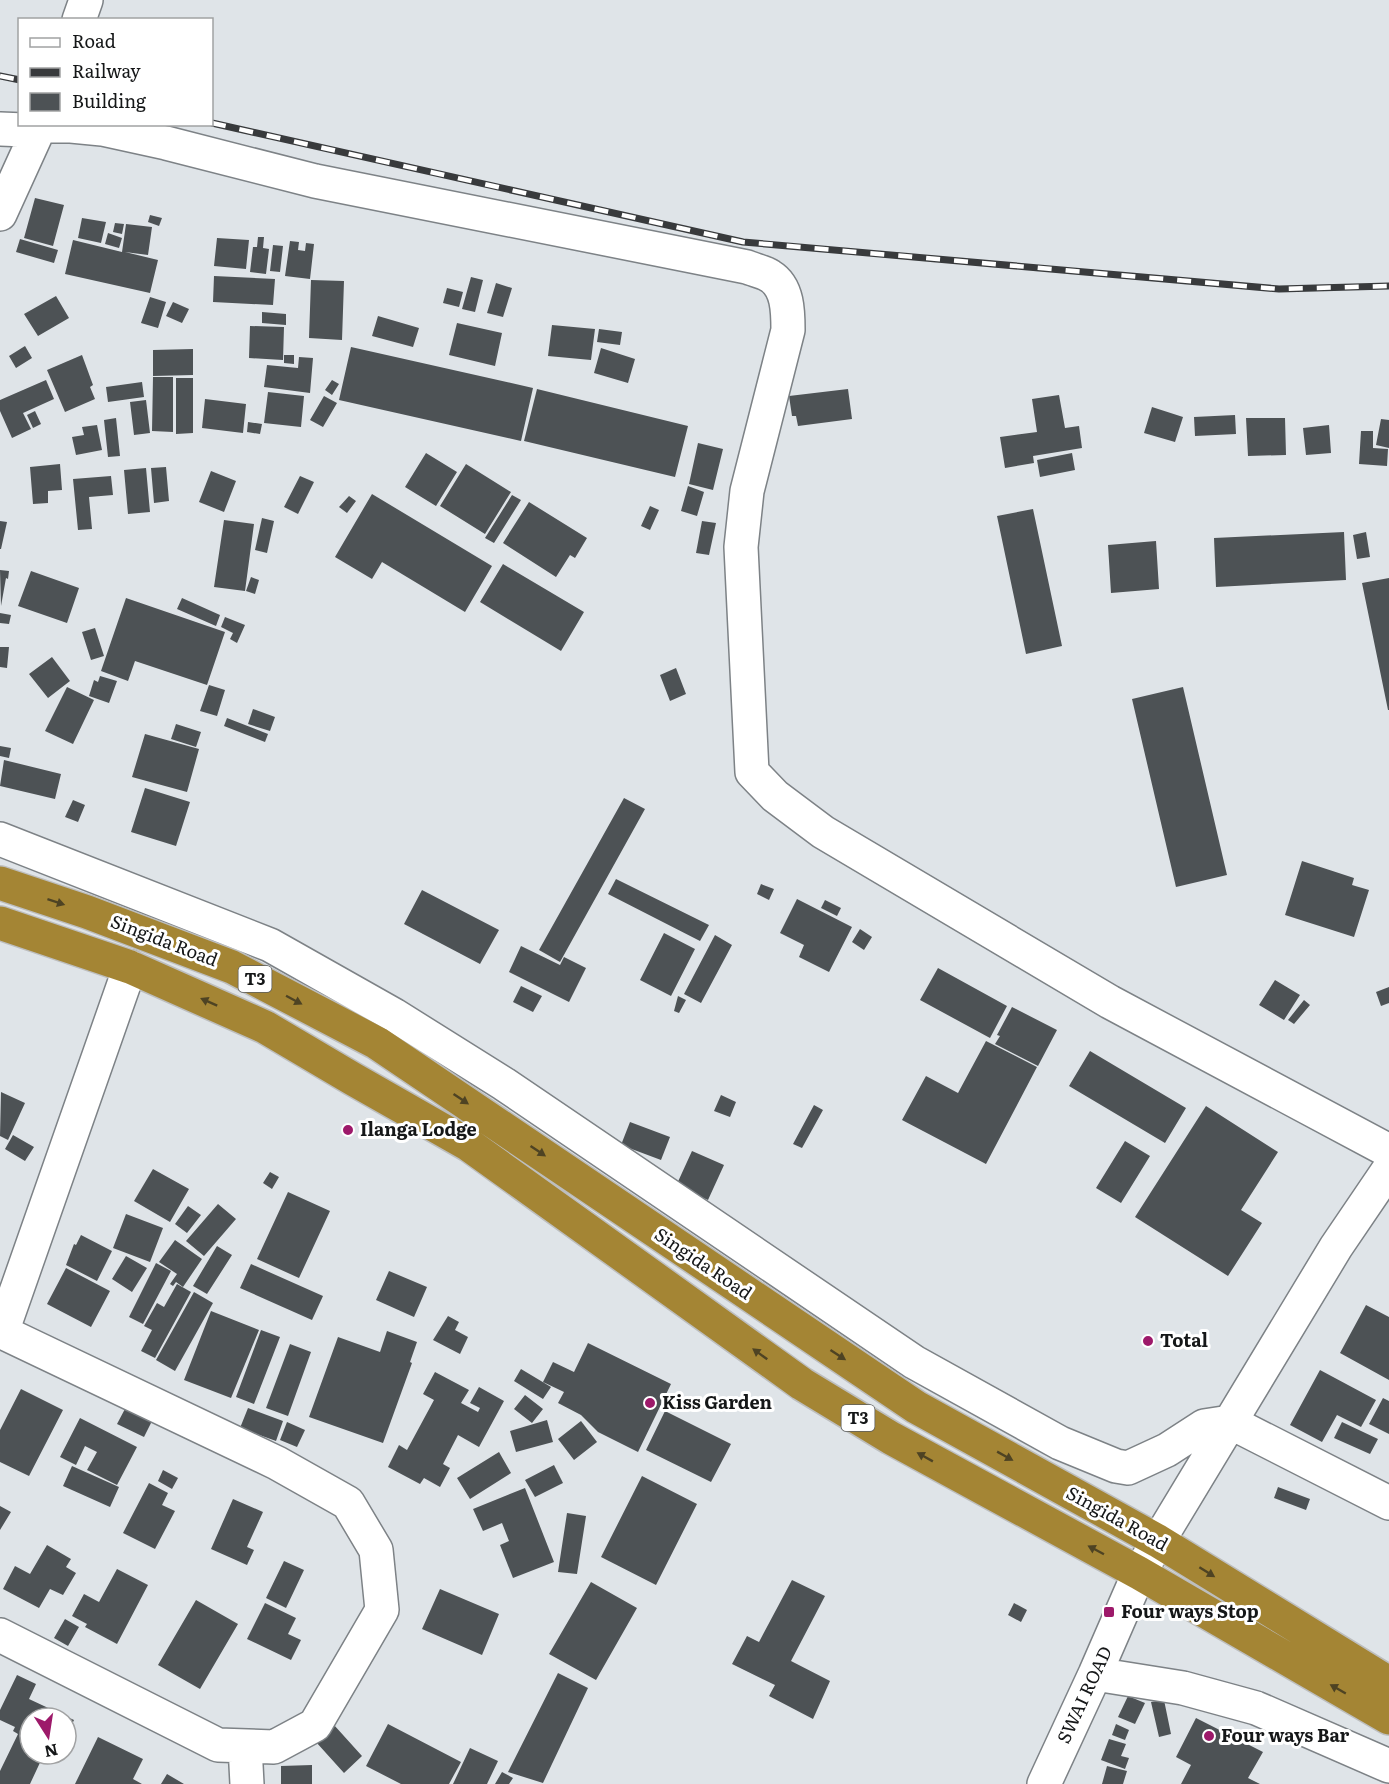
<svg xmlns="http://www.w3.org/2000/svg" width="1389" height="1784" font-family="Literata,serif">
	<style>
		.building { fill: #4d5255 }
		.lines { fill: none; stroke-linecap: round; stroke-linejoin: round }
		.minor-casing { stroke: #7d8286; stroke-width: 36 }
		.highway-casing { stroke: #bdbebe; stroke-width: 36 }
		.minor { stroke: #fff; stroke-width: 33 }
		.highway { stroke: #a48534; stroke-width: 33 }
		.rail-casing { stroke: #383a3c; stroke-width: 7 }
		.rail { stroke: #fff; stroke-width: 4.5; stroke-dasharray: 14; stroke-linecap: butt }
		.oneway { fill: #4e4323 }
		.poi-dot { fill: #9d196a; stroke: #fff; stroke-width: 2 }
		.labels { text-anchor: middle; stroke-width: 6; stroke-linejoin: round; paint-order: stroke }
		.shield { fill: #fff; stroke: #5b5d5d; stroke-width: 1.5 }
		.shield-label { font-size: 16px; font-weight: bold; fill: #151718 }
		.street-label { font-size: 18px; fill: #151718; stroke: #fff }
		.poi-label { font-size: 18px; font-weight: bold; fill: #151718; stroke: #fff; text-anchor: start }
	</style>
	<rect width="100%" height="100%" fill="#dfe4e8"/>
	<path class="building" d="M 35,198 L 64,205 L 53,246 L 24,238 Z
		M 150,215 L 162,218 L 159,226 L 148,222 Z
		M 82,218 L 106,222 L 101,243 L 78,238 Z
		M 115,223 L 124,224 L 122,234 L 113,232 Z
		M 126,224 L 152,227 L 148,255 L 125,252 L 158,260 L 150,293 L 65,274 L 73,240 L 122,252 Z
		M 108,233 L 122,238 L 119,248 L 105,244 Z
		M 258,237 L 264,237 L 263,248 L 269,249 L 266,274 L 250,272 L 253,247 L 257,247 Z
		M 217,238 L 249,240 L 246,269 L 214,266 Z
		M 20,239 L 58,250 L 54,263 L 16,252 Z
		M 290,241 L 299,242 L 298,250 L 305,251 L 306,243 L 314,244 L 310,279 L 285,276 Z
		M 273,245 L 283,246 L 280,272 L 270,271 Z
		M 214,276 L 275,279 L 273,305 L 213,302 Z
		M 471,277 L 483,280 L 475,312 L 462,309 Z
		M 311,280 L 344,281 L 342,340 L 309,338 Z
		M 496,283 L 512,288 L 503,317 L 487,313 Z
		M 447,288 L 463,292 L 459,307 L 443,303 Z
		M 56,296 L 69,318 L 38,336 L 24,314 Z
		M 150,297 L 166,302 L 158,328 L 141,323 Z
		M 173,302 L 189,309 L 182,323 L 166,316 Z
		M 262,312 L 286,314 L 286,325 L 262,323 Z
		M 378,316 L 419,328 L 413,347 L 372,336 Z
		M 457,323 L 502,333 L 495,366 L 449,355 Z
		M 552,325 L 595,329 L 591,360 L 548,356 Z
		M 250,326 L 284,327 L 283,360 L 249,358 Z
		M 599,329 L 622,332 L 620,345 L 597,342 Z
		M 25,346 L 32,358 L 16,368 L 9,356 Z
		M 351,347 L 533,388 L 521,441 L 339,400 Z
		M 601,348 L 635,359 L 628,383 L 594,373 Z
		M 193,349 L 193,375 L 153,376 L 153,350 Z
		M 82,355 L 93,385 L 90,387 L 95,399 L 65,412 L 47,370 Z
		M 284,355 L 294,355 L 294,364 L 284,363 Z
		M 299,357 L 313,358 L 310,393 L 264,387 L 267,365 L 298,368 Z
		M 153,377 L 173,377 L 173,432 L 152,431 Z
		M 176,378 L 193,378 L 193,433 L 176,434 Z
		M 46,380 L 54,399 L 23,413 L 31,429 L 12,438 L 0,411 L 0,400 Z
		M 332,380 L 339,384 L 332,395 L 325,390 Z
		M 142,382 L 144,397 L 108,402 L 106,387 Z
		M 537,389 L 688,426 L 675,477 L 524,441 Z
		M 848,389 L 852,419 L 798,426 L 796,416 L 792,416 L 789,396 Z
		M 268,392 L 304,396 L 301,427 L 264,423 Z
		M 1059,395 L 1065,428 L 1079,426 L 1082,448 L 1033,456 L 1034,463 L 1005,468 L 1000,437 L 1037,432 L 1032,399 Z
		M 324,396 L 337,403 L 323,427 L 310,420 Z
		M 205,399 L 246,404 L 243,433 L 202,428 Z
		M 146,400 L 150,433 L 134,435 L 130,402 Z
		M 1152,407 L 1183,417 L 1175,442 L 1144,433 Z
		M 35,411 L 41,424 L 33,428 L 27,415 Z
		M 1235,415 L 1236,434 L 1195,436 L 1194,417 Z
		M 116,418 L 120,456 L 108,457 L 104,420 Z
		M 1246,418 L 1285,418 L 1286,455 L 1248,456 Z
		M 1381,419 L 1389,420 L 1389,448 L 1376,445 Z
		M 248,422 L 262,424 L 260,434 L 247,432 Z
		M 97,425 L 102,450 L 76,455 L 72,437 L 84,435 L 82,427 Z
		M 1329,425 L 1331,453 L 1306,455 L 1303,428 Z
		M 1361,431 L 1373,431 L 1373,448 L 1388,449 L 1387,466 L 1359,464 Z
		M 698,443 L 723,449 L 713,490 L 689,484 Z
		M 426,453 L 457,472 L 436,506 L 405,487 Z
		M 1072,453 L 1075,470 L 1040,477 L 1037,460 Z
		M 60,464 L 62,490 L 48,491 L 48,503 L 33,504 L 30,467 Z
		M 466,464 L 511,492 L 485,534 L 440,506 Z
		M 166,467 L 169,501 L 154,503 L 151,468 Z
		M 146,468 L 150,512 L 128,514 L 124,470 Z
		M 211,471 L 236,481 L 224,512 L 199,502 Z
		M 111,476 L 113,495 L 89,497 L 92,529 L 78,530 L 73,479 Z
		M 300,476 L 314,482 L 298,514 L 284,507 Z
		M 688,486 L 704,492 L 697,516 L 681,511 Z
		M 372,494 L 492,566 L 465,612 L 382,562 L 372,579 L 335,557 Z
		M 512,495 L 521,500 L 494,543 L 485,538 Z
		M 349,496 L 356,501 L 347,513 L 339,507 Z
		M 529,502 L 587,538 L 575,558 L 570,555 L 556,577 L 503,543 Z
		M 650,506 L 659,510 L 650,530 L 641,526 Z
		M 1033,509 L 1062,646 L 1026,654 L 997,516 Z
		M 262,518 L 274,521 L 267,553 L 255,550 Z
		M 224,520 L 254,524 L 245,591 L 214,587 Z
		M 0,521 L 7,522 L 1,549 L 0,549 Z
		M 702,521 L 716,523 L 709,555 L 696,553 Z
		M 1344,532 L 1346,580 L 1216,587 L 1214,538 Z
		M 1366,532 L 1370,557 L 1357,559 L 1353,535 Z
		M 1156,541 L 1159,589 L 1111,593 L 1108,545 Z
		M 503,564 L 584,612 L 561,651 L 480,602 Z
		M 0,570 L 9,571 L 8,579 L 6,578 L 1,606 Z
		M 31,571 L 79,588 L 67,623 L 18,606 Z
		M 251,577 L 259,580 L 255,594 L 246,591 Z
		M 1389,578 L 1389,710 L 1388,710 L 1362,583 Z
		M 126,598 L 225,632 L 207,685 L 135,661 L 128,681 L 101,671 Z
		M 182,598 L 220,615 L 216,626 L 177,609 Z
		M 0,613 L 11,615 L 9,624 L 0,623 Z
		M 225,617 L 245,625 L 237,643 L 230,639 L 233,633 L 221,627 Z
		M 95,628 L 104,656 L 91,660 L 82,632 Z
		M 0,647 L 9,647 L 7,668 L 0,667 Z
		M 52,657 L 70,681 L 48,698 L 29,674 Z
		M 676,668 L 686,694 L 670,701 L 660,675 Z
		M 100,676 L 117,681 L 109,703 L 89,696 L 94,680 L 98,682 Z
		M 209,685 L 225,690 L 217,716 L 200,711 Z
		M 67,687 L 94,700 L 73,744 L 45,731 Z
		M 1183,687 L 1227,875 L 1176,887 L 1132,699 Z
		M 253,709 L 275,717 L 270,731 L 248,724 Z
		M 227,718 L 268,734 L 265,742 L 224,726 Z
		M 176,724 L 201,732 L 196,747 L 171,739 Z
		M 145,734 L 199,749 L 187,792 L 132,777 Z
		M 0,746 L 11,748 L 9,758 L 0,756 Z
		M 4,760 L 61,774 L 55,799 L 0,786 Z
		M 145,788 L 190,802 L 176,846 L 131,832 Z
		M 624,798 L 645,809 L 560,962 L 539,950 Z
		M 73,800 L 85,805 L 78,822 L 65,817 Z
		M 1302,861 L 1354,878 L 1352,885 L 1369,890 L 1354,937 L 1285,915 Z
		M 616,879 L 709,925 L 700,941 L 608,894 Z
		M 761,884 L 774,889 L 769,900 L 757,894 Z
		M 422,890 L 499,930 L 480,964 L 404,924 Z
		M 797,899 L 852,927 L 829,972 L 799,957 L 804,945 L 780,933 Z
		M 825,900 L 841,908 L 837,916 L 821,908 Z
		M 860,929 L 872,937 L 864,950 L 852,942 Z
		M 664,933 L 695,949 L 671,996 L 640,980 Z
		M 715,935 L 732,945 L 701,1003 L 684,994 Z
		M 521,946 L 560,965 L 564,957 L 586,968 L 569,1002 L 509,972 Z
		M 938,968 L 1007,1006 L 990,1038 L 920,1000 Z
		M 1275,980 L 1300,995 L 1284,1020 L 1259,1005 Z
		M 521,986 L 542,996 L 533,1012 L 513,1002 Z
		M 1389,987 L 1389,1003 L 1381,1006 L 1376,992 Z
		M 678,996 L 686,1000 L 679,1013 L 674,1011 Z
		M 1304,1000 L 1310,1005 L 1294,1024 L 1288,1020 Z
		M 1012,1007 L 1057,1030 L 1038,1066 L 995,1044 L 1000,1036 L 997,1035 Z
		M 986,1041 L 1037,1067 L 986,1164 L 902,1120 L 926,1076 L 958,1093 Z
		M 1090,1051 L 1186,1108 L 1165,1143 L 1069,1086 Z
		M 1,1092 L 25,1103 L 8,1140 L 0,1136 Z
		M 721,1095 L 736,1102 L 730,1117 L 714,1111 Z
		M 814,1105 L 823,1110 L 802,1148 L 793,1144 Z
		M 1206,1106 L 1278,1152 L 1241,1210 L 1262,1223 L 1228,1276 L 1135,1217 Z
		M 630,1122 L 670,1137 L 661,1160 L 621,1145 Z
		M 13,1135 L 34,1147 L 25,1161 L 5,1149 Z
		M 1125,1141 L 1150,1156 L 1121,1203 L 1096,1188 Z
		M 692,1151 L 724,1165 L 708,1200 L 676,1186 Z
		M 153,1169 L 189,1189 L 170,1222 L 134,1201 Z
		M 270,1172 L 279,1177 L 272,1189 L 263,1183 Z
		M 288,1192 L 330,1211 L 299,1278 L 257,1259 Z
		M 218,1204 L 236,1219 L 204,1256 L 186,1241 Z
		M 188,1206 L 201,1215 L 187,1233 L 175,1224 Z
		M 126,1214 L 163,1228 L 150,1262 L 113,1248 Z
		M 81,1235 L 112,1251 L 97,1281 L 66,1265 L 74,1244 L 76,1245 Z
		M 175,1240 L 202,1259 L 183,1287 L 176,1282 L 173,1286 L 170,1284 L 177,1274 L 159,1262 Z
		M 217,1246 L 232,1255 L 207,1294 L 193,1286 Z
		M 126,1256 L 147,1268 L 132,1292 L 112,1279 Z
		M 156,1263 L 171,1271 L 143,1324 L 129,1317 Z
		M 251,1264 L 323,1296 L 312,1320 L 240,1288 Z
		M 66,1268 L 110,1291 L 91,1327 L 47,1304 Z
		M 389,1271 L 427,1287 L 414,1317 L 376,1300 Z
		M 177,1284 L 191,1292 L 155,1358 L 141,1351 L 152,1330 L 144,1326 L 157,1303 L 164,1307 Z
		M 194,1292 L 213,1303 L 175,1371 L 156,1360 Z
		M 1366,1305 L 1389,1317 L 1389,1380 L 1340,1353 Z
		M 211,1311 L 259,1330 L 231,1398 L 184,1380 Z
		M 448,1316 L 459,1322 L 455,1330 L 468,1337 L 460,1354 L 433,1340 Z
		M 261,1330 L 280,1337 L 254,1404 L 236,1397 Z
		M 387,1331 L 417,1342 L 410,1362 L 412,1363 L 383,1443 L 309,1417 L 338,1337 L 380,1352 Z
		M 588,1343 L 671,1384 L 638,1452 L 598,1432 L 581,1415 L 558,1403 L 564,1392 L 543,1382 L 553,1362 L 574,1372 Z
		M 290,1344 L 311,1352 L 288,1416 L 266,1408 Z
		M 521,1369 L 551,1387 L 543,1399 L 514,1381 Z
		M 1320,1370 L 1376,1400 L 1361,1427 L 1337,1415 L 1322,1442 L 1290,1425 Z
		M 435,1372 L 469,1390 L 461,1403 L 478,1412 L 480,1408 L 470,1403 L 479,1387 L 504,1401 L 479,1447 L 458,1435 L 443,1464 L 450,1468 L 440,1487 L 424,1478 L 420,1484 L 388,1467 L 399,1445 L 407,1450 L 434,1400 L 423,1394 Z
		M 21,1389 L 63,1410 L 29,1476 L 0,1462 L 0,1430 Z
		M 525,1395 L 543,1409 L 532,1423 L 514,1409 Z
		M 1383,1398 L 1389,1401 L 1389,1434 L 1369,1424 Z
		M 126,1407 L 153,1419 L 144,1437 L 117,1424 Z
		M 248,1408 L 283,1421 L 276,1441 L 240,1428 Z
		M 665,1411 L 731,1444 L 711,1482 L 646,1450 Z
		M 80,1418 L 137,1447 L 117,1485 L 87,1470 L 97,1452 L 85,1446 L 76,1465 L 60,1457 Z
		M 547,1420 L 553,1442 L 516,1452 L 510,1431 Z
		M 581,1421 L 597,1442 L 574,1460 L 558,1439 Z
		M 287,1422 L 305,1430 L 297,1447 L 280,1440 Z
		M 1342,1422 L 1378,1439 L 1370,1454 L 1334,1438 Z
		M 499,1452 L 511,1473 L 470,1499 L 457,1478 Z
		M 554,1465 L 563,1483 L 535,1497 L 525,1480 Z
		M 72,1466 L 119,1487 L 110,1507 L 63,1486 Z
		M 163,1470 L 178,1478 L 172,1489 L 158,1481 Z
		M 642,1476 L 697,1504 L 656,1585 L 601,1557 Z
		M 149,1483 L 168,1493 L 162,1505 L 175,1511 L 155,1549 L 123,1533 Z
		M 1278,1487 L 1310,1499 L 1306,1510 L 1274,1498 Z
		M 525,1488 L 554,1562 L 513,1578 L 500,1545 L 509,1541 L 502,1523 L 483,1531 L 473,1509 Z
		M 233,1499 L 263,1512 L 247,1547 L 254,1550 L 247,1565 L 211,1549 Z
		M 0,1506 L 11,1512 L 0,1530 Z
		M 567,1513 L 586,1516 L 577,1574 L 558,1572 Z
		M 47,1545 L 71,1559 L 66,1567 L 76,1573 L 63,1595 L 50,1589 L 39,1608 L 3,1589 L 15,1566 L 30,1574 Z
		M 284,1561 L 304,1570 L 286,1608 L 266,1598 Z
		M 117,1569 L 148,1585 L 117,1644 L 85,1627 L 87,1624 L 72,1616 L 84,1594 L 99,1602 Z
		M 792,1580 L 825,1596 L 791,1661 L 830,1681 L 813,1719 L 769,1696 L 775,1685 L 732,1664 L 747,1636 L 759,1642 Z
		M 591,1582 L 637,1608 L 596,1680 L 549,1654 Z
		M 440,1589 L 499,1614 L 482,1655 L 422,1629 Z
		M 196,1600 L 238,1624 L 200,1689 L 158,1665 Z
		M 265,1603 L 296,1618 L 288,1634 L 301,1640 L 291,1660 L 247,1639 Z
		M 1014,1603 L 1027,1610 L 1021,1622 L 1008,1615 Z
		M 65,1619 L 79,1627 L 68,1646 L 54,1638 Z
		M 558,1673 L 588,1688 L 543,1783 L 508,1772 Z
		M 17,1675 L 36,1684 L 29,1699 L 74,1720 L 66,1737 L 66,1718 L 30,1718 L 30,1754 L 44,1754 L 30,1784 L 0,1784 L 0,1771 L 18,1734 L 13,1731 L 15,1727 L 0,1720 L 0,1710 Z
		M 1128,1696 L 1145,1703 L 1135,1724 L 1118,1717 Z
		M 1164,1700 L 1171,1734 L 1159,1737 L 1151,1702 Z
		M 1196,1718 L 1263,1752 L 1248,1778 L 1260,1784 L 1181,1784 L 1191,1765 L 1176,1757 Z
		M 388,1724 L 461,1762 L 449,1784 L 401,1784 L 366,1766 Z
		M 1116,1724 L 1129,1730 L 1125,1740 L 1112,1735 Z
		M 334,1725 L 362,1756 L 344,1773 L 316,1742 Z
		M 98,1737 L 143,1759 L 133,1779 L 142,1784 L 75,1784 Z
		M 1109,1739 L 1126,1744 L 1121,1756 L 1129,1758 L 1125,1769 L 1101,1760 Z
		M 470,1748 L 498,1761 L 487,1784 L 453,1784 Z
		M 312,1765 L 312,1784 L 281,1784 L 281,1766 Z
		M 1107,1766 L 1127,1771 L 1123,1784 L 1102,1784 Z
		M 502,1772 L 513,1778 L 509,1784 L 495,1784 Z
		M 167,1774 L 184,1784 L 161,1784 Z"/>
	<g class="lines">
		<g class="minor-casing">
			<path id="minor" d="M 79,20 L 86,0
				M 0,129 L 25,130 L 40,126 L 71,126 L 102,129 L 166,143 L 315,181 L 747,267 C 754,270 764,272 770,276 C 788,287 788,312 788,330 L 747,491 L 741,547 L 752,772 L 775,796 L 823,832 L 1110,1002 L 1389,1151
				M 0,214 L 41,124
				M 0,839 L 270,945 L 394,1015 L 504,1084 L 914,1362 L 1060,1443 L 1116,1466 L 1128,1468 L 1167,1450 L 1204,1426 L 1230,1422 L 1389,1503
				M 0,1331 L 277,1463 L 348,1503 L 376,1550 L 382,1610 L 315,1725 L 274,1747 L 218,1745 L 0,1635
				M 2,1332 L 130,967
				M 1095,1674 L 1183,1688 L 1256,1708 L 1389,1766
				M 245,1746 L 247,1784
				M 1044,1784 L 1095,1674 L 1139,1573 L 1336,1247 L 1389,1169"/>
		</g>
		<g class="highway-casing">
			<path id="highway" d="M 0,883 L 87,912 L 232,967 L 377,1043 L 916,1407 L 1158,1541 L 1389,1683
				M 0,923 L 130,967 L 265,1027 L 353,1079 L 469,1145 L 802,1384 L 891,1438 L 1139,1573 L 1389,1718"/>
		</g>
		<use href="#minor" class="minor"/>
		<use href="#highway" class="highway"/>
		<g class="rail-casing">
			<path id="rail" d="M 0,76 L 20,80
				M 212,123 L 743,242 L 1279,289 L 1389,286"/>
		</g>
		<use href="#rail" class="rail"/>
	</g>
	<defs><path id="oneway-solid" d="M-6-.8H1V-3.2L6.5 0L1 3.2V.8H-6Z" transform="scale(1.5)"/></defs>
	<g class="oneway">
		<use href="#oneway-solid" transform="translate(56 902) rotate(18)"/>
		<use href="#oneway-solid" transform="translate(294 1000) rotate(28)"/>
		<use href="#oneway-solid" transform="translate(209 1002) rotate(-156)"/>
		<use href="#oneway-solid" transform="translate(461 1099) rotate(34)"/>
		<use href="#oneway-solid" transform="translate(538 1151) rotate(34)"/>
		<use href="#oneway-solid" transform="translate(760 1354) rotate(-144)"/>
		<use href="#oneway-solid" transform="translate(838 1355) rotate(33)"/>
		<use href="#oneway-solid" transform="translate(1005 1456) rotate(29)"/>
		<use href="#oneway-solid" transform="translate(925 1457) rotate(-151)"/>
		<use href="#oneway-solid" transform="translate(1096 1550) rotate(-152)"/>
		<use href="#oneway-solid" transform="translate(1207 1572) rotate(32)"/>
		<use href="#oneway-solid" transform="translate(1338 1689) rotate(-150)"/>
	</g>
	<g class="poi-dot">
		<circle cx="348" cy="1130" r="6"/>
		<circle cx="1148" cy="1341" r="6"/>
		<circle cx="650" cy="1403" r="6"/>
		<rect x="1103" y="1606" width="12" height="12" rx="3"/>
		<circle cx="1209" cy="1736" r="6"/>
	</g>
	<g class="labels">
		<g class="shield">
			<rect x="238.5" y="966" width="33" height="26" rx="4.5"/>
			<rect x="841.5" y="1405" width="33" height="26" rx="4.5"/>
		</g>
		<g class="shield-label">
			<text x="255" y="985">T3</text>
			<text x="858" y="1424">T3</text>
		</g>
		<g class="street-label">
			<text transform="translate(164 941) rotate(21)" y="6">Singida Road</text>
			<text transform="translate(703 1264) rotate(34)" y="6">Singida Road</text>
			<text transform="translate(1117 1519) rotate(29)" y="6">Singida Road</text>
			<text transform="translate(1085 1695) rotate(-65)" y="6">SWAI ROAD</text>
		</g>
		<g class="poi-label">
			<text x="360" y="1136">Ilanga Lodge</text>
			<text x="1160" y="1347">Total</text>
			<text x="662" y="1409">Kiss Garden</text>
			<text x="1121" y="1618">Four ways Stop</text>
			<text x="1221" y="1742">Four ways Bar</text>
		</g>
	</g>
	<rect x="18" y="18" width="195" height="108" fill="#ffffff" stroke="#a1a2a3" stroke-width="1.5"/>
	<rect x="30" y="38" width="30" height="9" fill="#ffffff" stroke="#a1a2a3" stroke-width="1.5"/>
	<text x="72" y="48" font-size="18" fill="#151718">Road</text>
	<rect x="30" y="68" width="30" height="9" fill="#383a3c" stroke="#a1a2a3" stroke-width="1.5"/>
	<text x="72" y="78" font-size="18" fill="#151718">Railway</text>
	<rect x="30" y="93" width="30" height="18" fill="#4d5255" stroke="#a1a2a3" stroke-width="1.5"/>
	<text x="72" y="108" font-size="18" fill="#151718">Building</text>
	<g transform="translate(48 1736) rotate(168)"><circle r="28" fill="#ffffff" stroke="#a1a2a3" stroke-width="1.5"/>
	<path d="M0-4.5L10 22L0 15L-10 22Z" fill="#9d196a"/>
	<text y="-9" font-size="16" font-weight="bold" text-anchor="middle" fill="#151718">N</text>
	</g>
</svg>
